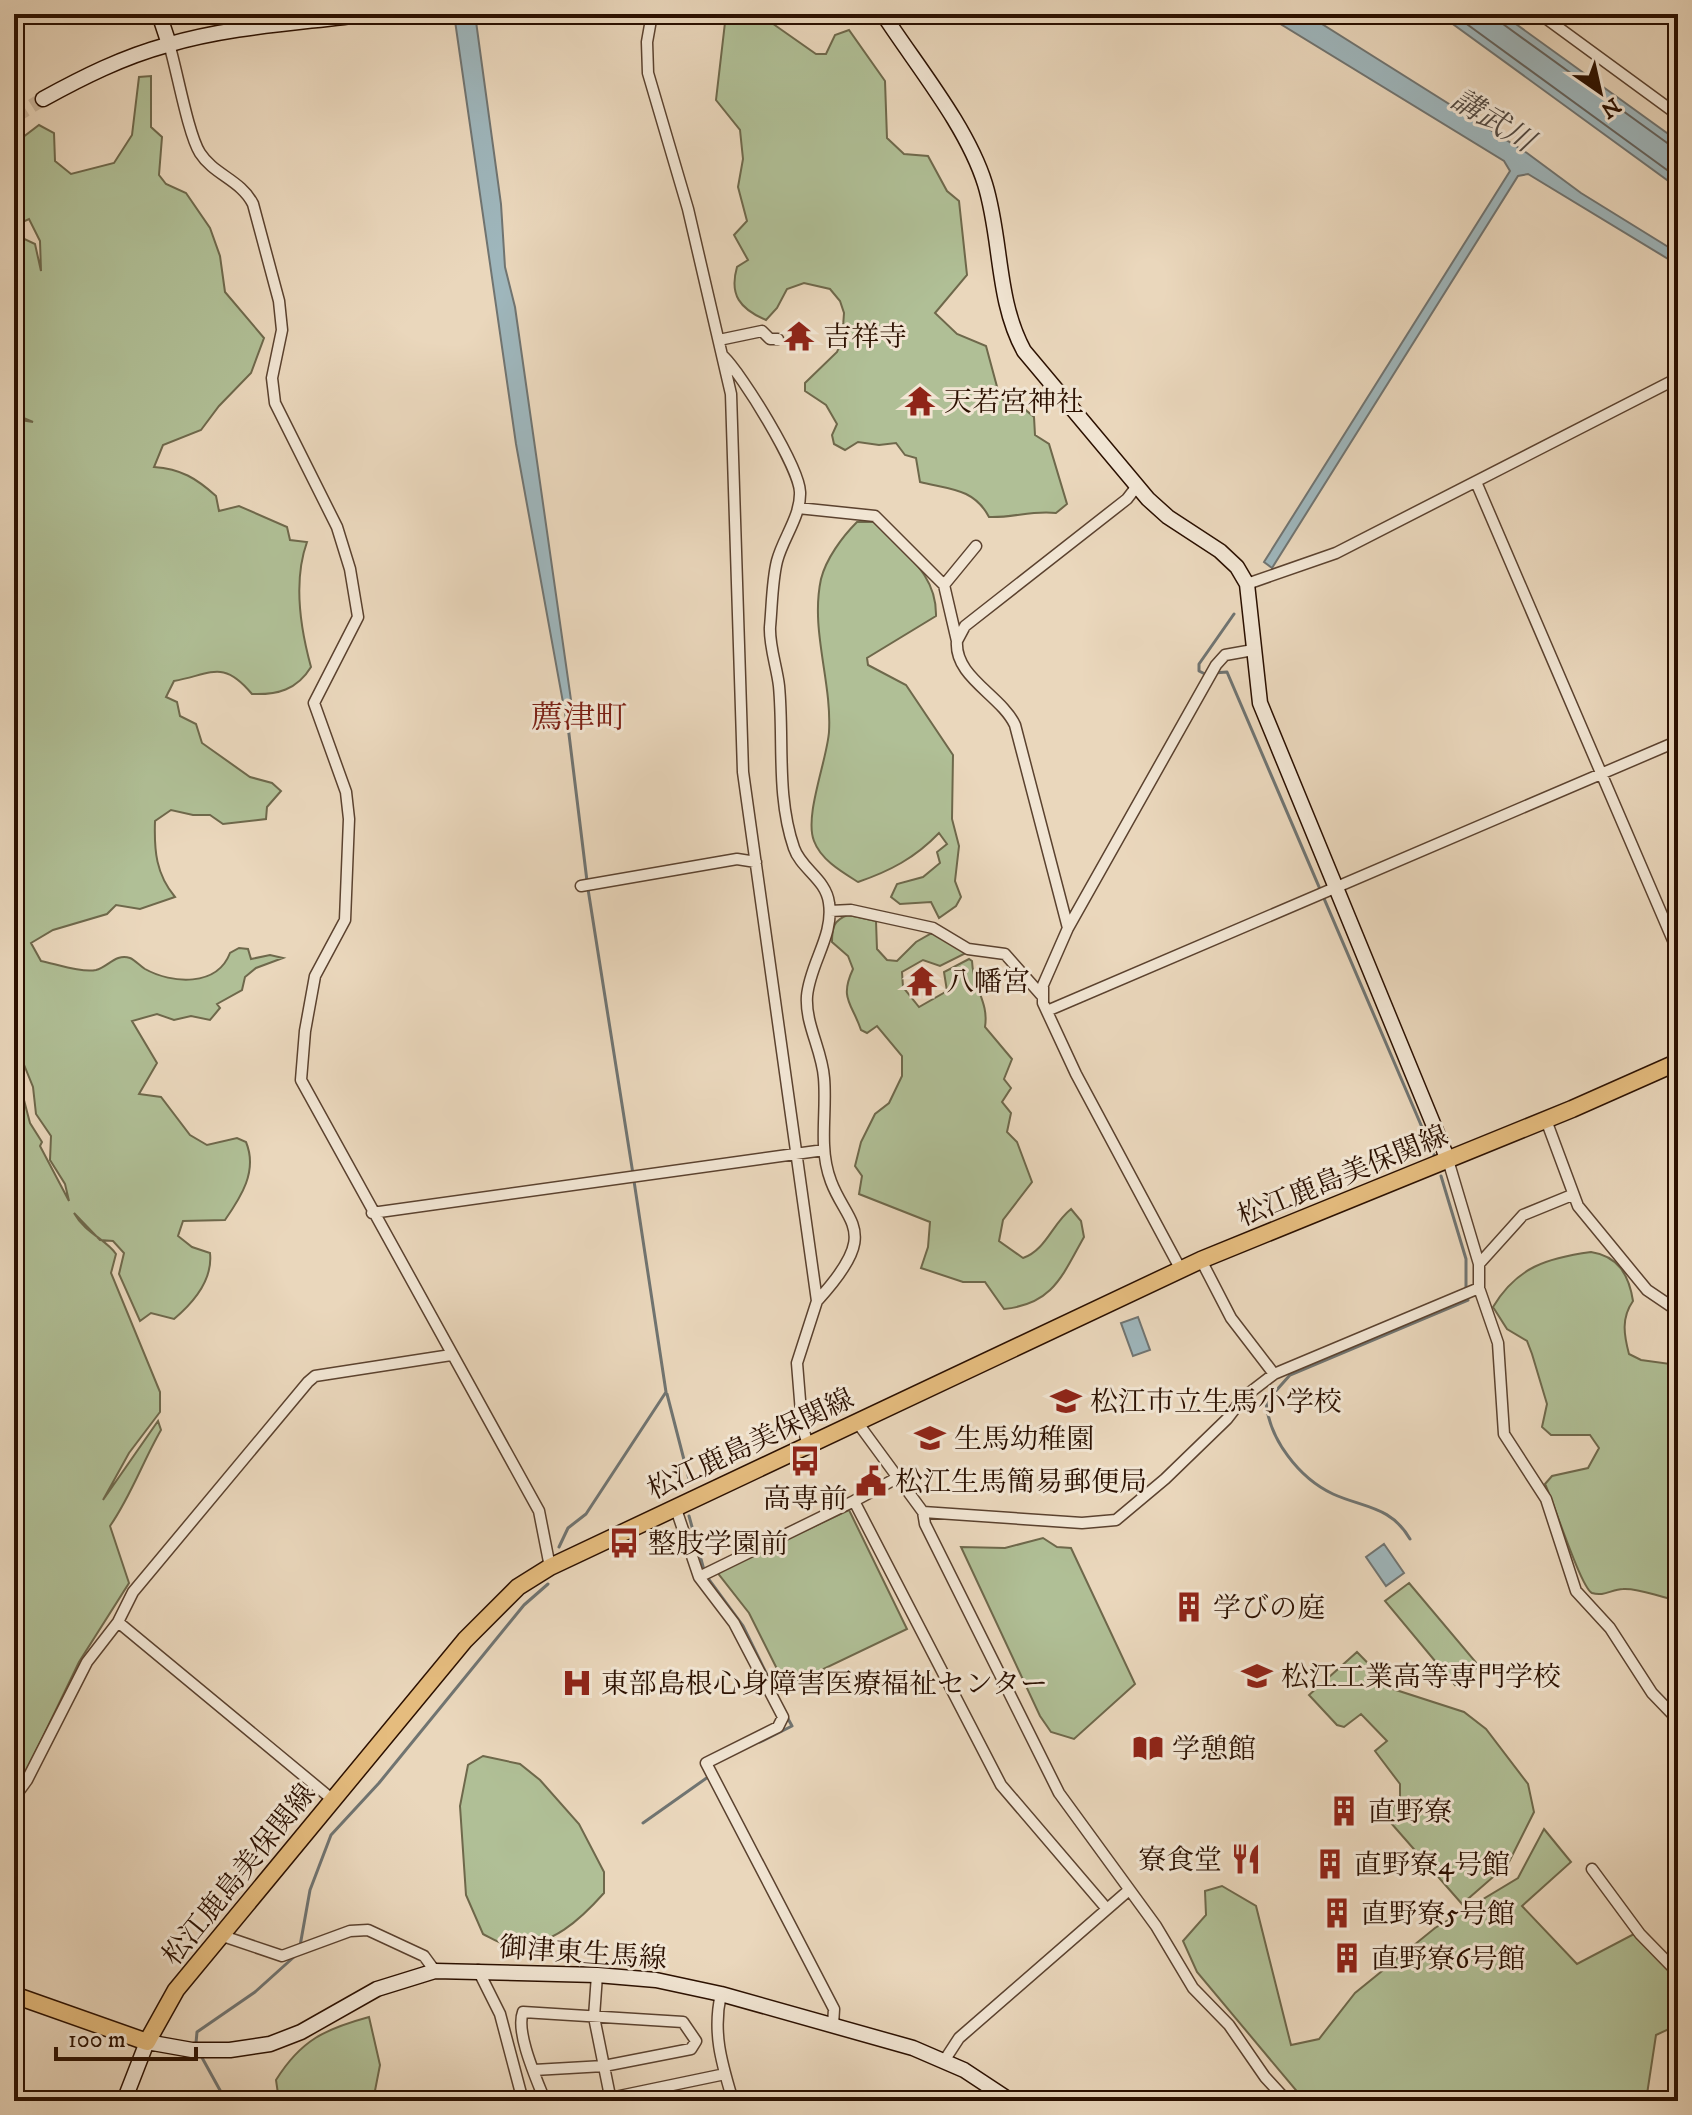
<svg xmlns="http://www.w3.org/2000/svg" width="1692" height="2115" font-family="'IM FELL DW Pica','Noto Serif JP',serif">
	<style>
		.green { fill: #b0bf96; stroke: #6e684b; stroke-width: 2 }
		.water { fill: #9eb6bc; stroke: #707471; stroke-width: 2 }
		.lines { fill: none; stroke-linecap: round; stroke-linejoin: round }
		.shore { stroke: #64635e; stroke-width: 2 }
		.stream { stroke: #707471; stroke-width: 3 }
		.secondary-tunnel { stroke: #cdb9a0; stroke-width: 14; stroke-dasharray: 14 7; stroke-linecap: butt }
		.street-casing { stroke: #5b422f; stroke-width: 13 }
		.secondary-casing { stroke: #2b1000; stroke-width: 17 }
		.primary-casing { stroke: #2b1000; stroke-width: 19 }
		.street { stroke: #f1e5d3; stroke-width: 10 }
		.secondary { stroke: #f1e5d3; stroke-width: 14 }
		.primary { stroke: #e5bc7e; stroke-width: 16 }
		.labels { text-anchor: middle; stroke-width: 6; stroke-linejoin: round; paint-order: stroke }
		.poi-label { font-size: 28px; fill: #2b1000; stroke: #f1e5d3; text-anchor: start }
		.street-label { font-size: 28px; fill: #2b1000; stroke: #f1e5d3 }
		.water-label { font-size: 30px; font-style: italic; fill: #534a42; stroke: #f1e5d3 }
		.quarter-label { font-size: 32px; fill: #7a1f14; stroke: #f1e5d3 }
	</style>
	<rect width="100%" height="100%" fill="#ead7bc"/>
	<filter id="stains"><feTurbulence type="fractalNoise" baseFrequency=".0025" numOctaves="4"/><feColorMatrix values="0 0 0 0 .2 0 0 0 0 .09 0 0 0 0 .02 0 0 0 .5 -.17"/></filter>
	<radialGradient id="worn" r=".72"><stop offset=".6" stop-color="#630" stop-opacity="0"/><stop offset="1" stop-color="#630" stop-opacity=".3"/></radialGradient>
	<path class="green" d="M 726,14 L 759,14 L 816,54 L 826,54 L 835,35 L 849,30 L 885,81 L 887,138 L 904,154 L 928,156 L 947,191 L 959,201 L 967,275 L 935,313 L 957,334 L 986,346 L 999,394 L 1005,402 L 1015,401 L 1034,417 L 1035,435 L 1049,444 L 1067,504 L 1056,513 C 1032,510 1013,518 989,517 C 974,488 948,489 920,482 L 916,458 L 905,455 L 896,443 L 879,445 L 858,442 L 845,450 L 834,444 L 832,435 L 837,424 L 826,405 L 805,391 L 805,383 L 837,352 L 842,341 L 844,313 L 840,301 L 830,289 L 804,283 L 787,289 L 777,308 L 766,320 C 740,309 729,295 737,267 L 748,260 L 734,235 L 747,221 L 738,187 L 743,159 L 740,130 L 716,100 Z
		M 151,76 L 151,127 L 162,137 L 159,175 L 166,184 L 186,193 L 210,228 L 220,256 L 225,292 L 264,338 L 251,373 L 219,406 L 201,430 L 163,445 L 154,467 C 181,469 196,478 216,496 L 219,511 L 239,506 L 287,527 L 290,540 L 307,542 C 293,581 300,627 311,667 C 297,690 277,695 252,694 C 223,659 212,674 174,681 L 166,697 L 177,702 L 180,716 L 196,724 L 202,743 L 250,777 L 272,783 L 281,791 L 267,807 L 266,819 L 223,824 L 210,815 L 193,815 L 171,810 L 155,821 C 154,851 156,874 175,897 L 140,909 L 116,905 L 107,914 L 53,930 L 31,943 L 41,961 C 56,964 82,973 96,970 C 108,967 116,953 130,958 C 135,960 140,966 145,969 C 172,984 217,987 230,953 L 239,948 L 248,949 L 251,959 L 270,955 L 283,958 L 256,968 L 245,977 L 242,990 L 217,1004 L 220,1008 L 210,1020 L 191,1016 L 174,1020 L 157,1014 L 132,1021 L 157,1063 L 139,1094 L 161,1097 L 190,1135 L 207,1145 L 237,1138 L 246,1142 C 258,1171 241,1197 225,1220 L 183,1221 L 178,1236 L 192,1247 L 210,1253 C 213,1280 193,1303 174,1319 L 151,1313 L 140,1321 L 119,1274 L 124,1253 L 113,1241 L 100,1240 L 74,1213 C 85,1233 107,1240 116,1254 L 111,1273 L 160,1392 L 160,1412 L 129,1453 L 103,1500 L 158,1421 L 161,1430 C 143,1461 131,1496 110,1526 L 129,1583 L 79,1662 L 25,1774 L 14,1786 L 14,1062 L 30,1123 L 42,1142 L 40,1146 L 69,1201 L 65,1184 L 50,1160 L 51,1136 L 36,1114 L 33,1087 L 14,1040 L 14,419 L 33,422 L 14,414 L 14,234 L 35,244 L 41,271 L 40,241 L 29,219 L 14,226 L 14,144 L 39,125 L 54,133 L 55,161 L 71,174 L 114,163 L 132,135 L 139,77 Z
		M 857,522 L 876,522 C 903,554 937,572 936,616 L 867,658 L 868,665 L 906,685 L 953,755 L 952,819 L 959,846 L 955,881 L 961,897 L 956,906 L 939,918 L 931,902 L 900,904 L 891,897 L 897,884 L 923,877 L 940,863 L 937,852 L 947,844 L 939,833 C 915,858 890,871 858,882 C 842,872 821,860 814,841 C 804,816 827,760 829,732 C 832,681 810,630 821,579 C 826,559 842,537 857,522 Z
		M 848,915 L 876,921 L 877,949 L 887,960 L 897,961 L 916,942 L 932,933 L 966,953 L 940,966 L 923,960 L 902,972 L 903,987 L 919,1007 L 947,991 L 944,972 L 969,959 L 972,961 C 973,989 989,1001 985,1027 L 1012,1059 L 1004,1079 L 1011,1088 L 1002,1102 L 1011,1113 L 1007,1132 L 1017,1142 L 1032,1182 L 1003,1220 L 999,1241 L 1023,1258 C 1046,1250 1052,1224 1071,1209 L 1081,1221 L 1084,1237 C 1062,1276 1053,1304 1004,1309 L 985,1282 L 963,1282 L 921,1268 L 928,1247 L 930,1222 L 859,1194 L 862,1176 L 855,1166 L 861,1142 L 875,1114 L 889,1103 L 902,1076 L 902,1056 L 877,1026 L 867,1033 L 861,1030 C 852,1003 839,999 853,969 L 848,956 L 832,942 C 832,927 834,920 848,915 Z
		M 1591,1252 C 1618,1256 1629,1275 1633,1301 C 1621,1318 1624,1335 1629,1354 L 1641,1360 L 1678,1365 L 1678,1600 C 1659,1598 1642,1588 1623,1589 C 1612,1589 1604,1597 1592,1593 C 1581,1588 1554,1503 1545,1484 L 1552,1476 L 1588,1468 L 1599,1448 L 1590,1435 L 1551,1435 L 1542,1427 L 1547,1404 L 1532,1354 L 1527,1341 L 1507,1329 L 1493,1307 C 1517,1267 1547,1258 1591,1252 Z
		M 849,1510 L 907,1629 L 786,1687 L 749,1613 L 717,1572 Z
		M 1043,1538 L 1057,1547 L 1071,1548 L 1135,1684 L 1074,1739 L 1051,1732 L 1040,1716 L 961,1547 L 1005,1548 Z
		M 1409,1583 L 1479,1666 L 1455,1685 L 1385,1601 Z
		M 1357,1652 L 1393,1689 L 1464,1712 L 1486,1729 L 1528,1784 L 1534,1812 L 1508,1864 L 1462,1904 L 1384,1815 L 1400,1800 L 1400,1784 L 1375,1751 L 1387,1741 L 1361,1714 L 1344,1727 L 1337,1725 L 1309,1695 Z
		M 483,1756 L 520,1764 L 540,1780 L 579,1824 L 604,1872 L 604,1893 C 580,1920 552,1946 513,1946 C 503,1946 491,1938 483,1934 L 466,1895 L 460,1806 L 468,1765 Z
		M 1544,1829 L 1571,1862 L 1522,1906 L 1577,1964 L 1634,1934 L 1678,1979 L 1678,2030 L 1671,2028 L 1656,2035 L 1646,2101 L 1305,2101 L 1197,1972 L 1183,1941 L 1206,1915 L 1205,1891 L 1222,1886 L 1256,1906 L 1291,2045 L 1319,2039 L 1355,1993 L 1435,1928 L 1518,1878 Z
		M 369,2017 L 380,2065 L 373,2101 L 279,2101 L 276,2080 C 301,2040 325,2029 369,2017 Z"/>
	<path class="water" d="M 454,14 L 475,14 L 501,204 L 505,267 L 515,307 L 572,707 L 571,716 L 566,719 L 516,444 Z
		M 1264,14 L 1306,14 L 1527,153 L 1581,193 L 1678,253 L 1678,265 L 1528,174 L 1518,176 L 1272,568 L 1264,562 L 1510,171 L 1504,161 Z
		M 1439,14 L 1502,14 L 1678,141 L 1678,188 Z
		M 1138,1317 L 1150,1350 L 1133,1356 L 1121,1323 Z
		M 1384,1544 L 1404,1573 L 1386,1586 L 1366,1557 Z"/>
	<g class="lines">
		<path class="shore" d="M 1453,14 L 1678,178
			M 1499,14 L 1503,24 L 1670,145 L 1678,147"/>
		<path class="stream" d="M 1214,673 L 1227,672 L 1436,1160
			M 1207,675 L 1199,671 L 1199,664 L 1234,614
			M 567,718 L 587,881
			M 588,889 L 633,1174
			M 1441,1176 L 1466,1259 L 1466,1290
			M 667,1394 L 690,1483
			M 689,1516 L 704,1570
			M 1410,1539 C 1391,1506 1364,1508 1333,1494 C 1299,1478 1269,1439 1266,1402 L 1290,1375 L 1468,1300 L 1467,1298
			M 559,1547 L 568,1528 L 586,1514 L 666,1392 L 634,1181
			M 707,1577 L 743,1626 L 771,1683
			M 760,1742 L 792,1726 L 786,1715
			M 643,1823 L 708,1777
			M 300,1946 L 310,1890 L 331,1835 L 379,1783 L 524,1605 L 548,1584
			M 196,2043 L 197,2032 L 255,1992 L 295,1956
			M 200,2054 L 221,2092 L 221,2101"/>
		<path class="secondary-tunnel" d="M 14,117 L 43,99"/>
		<g class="street-casing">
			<path id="street" d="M 652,14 L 647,42 L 648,73 L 688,209 L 731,394 L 743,772 L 817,1301 L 797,1363 L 802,1425 L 808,1445
				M 1540,14 L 1678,115
				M 169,44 C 177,70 188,134 200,153 C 214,175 241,180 253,204 L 279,301 L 282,330 L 272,378 L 275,403 L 337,527 L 350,569 L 358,617 L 314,703 L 346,792 L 349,819 L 345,920 L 315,976 L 305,1031 L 301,1080 L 539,1511 L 550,1567
				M 719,340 L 762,331 L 770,339 L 778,339
				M 723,356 C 742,374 799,467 800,492 C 801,516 783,538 777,561 C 772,581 772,606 770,627 C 769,645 777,668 779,686 C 784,740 776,796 794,848 C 801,869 826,879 829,903 C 834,936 810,963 807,996 C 805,1024 822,1050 824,1078 C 826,1100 823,1123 824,1145 C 827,1226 896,1215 817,1301
				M 1476,482 L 1678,952
				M 798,508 L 875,516 L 944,585
				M 1247,584 L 1336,553 L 1678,378
				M 957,641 L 944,585 L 976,546
				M 581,886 L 737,859 L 756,862
				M 830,911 L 851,910 L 933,928 L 968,949 L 1005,954 L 1043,997
				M 1068,928 L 1015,725 C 1001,695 954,677 957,641 L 965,626 L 1127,499 L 1137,486
				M 1047,1011 L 1678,741
				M 1546,1120 L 1578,1206 L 1647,1290 L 1678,1311
				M 1448,1160 L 1479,1264 L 1479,1288 L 1498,1343 L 1504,1434 L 1546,1499 L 1576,1591 L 1610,1628 L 1652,1693 L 1678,1720
				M 372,1213 L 824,1150
				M 1201,1260 L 1231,1318 L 1274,1374
				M 1479,1264 L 1523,1215 L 1572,1195
				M 1181,1270 L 1076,1074 L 1043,1003 L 1043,985 L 1068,928 L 1216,665 L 1225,655 L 1253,650
				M 857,1422 L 923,1512 L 925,1524 L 1059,1793 L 1156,1926 L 1193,1988 L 1229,2025 L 1265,2077 L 1287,2101
				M 897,1478 L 854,1501 L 1001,1785 L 1107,1909
				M 675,1506 L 699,1577 L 734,1623 L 783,1717 L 778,1727 L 706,1763 L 834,2009 L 833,2025
				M 923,1512 L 1082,1523 L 1116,1520 L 1165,1479 L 1227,1419 L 1244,1397 L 1274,1374 L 1479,1288
				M 699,1577 L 854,1501
				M 118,1622 L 333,1800
				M 14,1798 L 27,1780 L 87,1662 L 118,1622 L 133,1592 L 308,1382 L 315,1376 L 451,1355
				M 1592,1869 L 1640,1934 L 1678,1973
				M 220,1935 L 282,1956 L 350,1931 L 368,1930 L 424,1956 L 435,1971
				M 478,1970 L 500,2014 L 523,2101
				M 597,1975 L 594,2017 L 611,2101
				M 721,1994 C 712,2033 722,2064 733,2101
				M 944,2061 L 959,2038 L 1129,1890
				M 534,2070 L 604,2066 L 691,2049 L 696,2041 L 683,2022 L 523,2012 C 515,2032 537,2080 545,2101
				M 666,2087 L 670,2101
				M 610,2098 L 725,2074"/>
		</g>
		<g class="secondary-casing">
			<path id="secondary" d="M 159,14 L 169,44
				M 883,14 C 916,65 967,126 985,184 C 1002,239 996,300 1024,351 L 1148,499 L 1168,517 L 1220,551 L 1237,567 L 1247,584 L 1260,703 L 1448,1160
				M 43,99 C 83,77 123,57 167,45 C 231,26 301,23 367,14
				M 124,2101 L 147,2042 L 192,2050 L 230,2050 L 270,2044 L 301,2032 L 377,1989 L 435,1971 L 597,1975 L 656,1980 L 721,1994 L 913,2048 L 964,2070 L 1011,2101"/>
		</g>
		<g class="primary-casing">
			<path id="primary" d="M 14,1995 L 147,2042 L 176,1990 L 465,1640 L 518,1587 L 550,1567 L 1201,1260 L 1572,1109 L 1678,1062"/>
		</g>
		<use href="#street" class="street"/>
		<use href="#secondary" class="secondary"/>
		<use href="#primary" class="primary"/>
	</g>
	<defs>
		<g id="temple-bare" transform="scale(2.4)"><path d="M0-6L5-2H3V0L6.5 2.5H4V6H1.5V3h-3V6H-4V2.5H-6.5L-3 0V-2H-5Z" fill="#8f2418" stroke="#f1e5d3" stroke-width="2.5" paint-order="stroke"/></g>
		<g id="school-bare" transform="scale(2.4)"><path d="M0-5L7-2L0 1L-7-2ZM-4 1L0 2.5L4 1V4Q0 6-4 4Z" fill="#8f2418" stroke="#f1e5d3" stroke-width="2.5" paint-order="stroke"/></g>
		<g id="bus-bare" transform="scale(2.4)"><path d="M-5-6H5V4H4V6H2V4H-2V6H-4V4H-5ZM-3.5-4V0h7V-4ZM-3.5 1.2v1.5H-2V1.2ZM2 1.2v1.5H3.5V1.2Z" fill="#8f2418" stroke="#f1e5d3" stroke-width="2.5" paint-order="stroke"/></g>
		<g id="civic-bare" transform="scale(2.4)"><path d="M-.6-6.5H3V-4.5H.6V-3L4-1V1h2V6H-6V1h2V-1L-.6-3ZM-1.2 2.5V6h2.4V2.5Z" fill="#8f2418" stroke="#f1e5d3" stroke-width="2.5" paint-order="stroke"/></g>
		<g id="building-bare" transform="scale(2.4)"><path d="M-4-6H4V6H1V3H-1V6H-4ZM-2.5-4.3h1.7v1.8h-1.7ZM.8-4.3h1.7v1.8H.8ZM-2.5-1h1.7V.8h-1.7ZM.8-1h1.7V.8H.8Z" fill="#8f2418" stroke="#f1e5d3" stroke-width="2.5" paint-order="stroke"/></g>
		<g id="university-bare" transform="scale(2.4)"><path d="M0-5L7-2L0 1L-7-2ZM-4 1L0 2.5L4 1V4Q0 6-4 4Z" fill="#8f2418" stroke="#f1e5d3" stroke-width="2.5" paint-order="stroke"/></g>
		<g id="hospital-bare" transform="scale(2.4)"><path d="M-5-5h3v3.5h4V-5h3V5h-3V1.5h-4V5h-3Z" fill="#8f2418" stroke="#f1e5d3" stroke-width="2.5" paint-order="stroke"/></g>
		<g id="library-bare" transform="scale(2.4)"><path d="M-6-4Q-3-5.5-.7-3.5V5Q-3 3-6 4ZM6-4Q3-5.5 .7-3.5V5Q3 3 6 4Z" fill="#8f2418" stroke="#f1e5d3" stroke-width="2.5" paint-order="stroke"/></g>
		<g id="restaurant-bare" transform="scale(2.4)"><path d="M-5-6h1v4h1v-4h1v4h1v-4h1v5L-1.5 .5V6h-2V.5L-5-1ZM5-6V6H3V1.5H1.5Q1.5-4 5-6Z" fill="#8f2418" stroke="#f1e5d3" stroke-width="2.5" paint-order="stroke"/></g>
	</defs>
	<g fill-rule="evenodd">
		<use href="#temple-bare" x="799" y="336"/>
		<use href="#temple-bare" x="920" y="401"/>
		<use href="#temple-bare" x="922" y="981"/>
		<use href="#school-bare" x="1066" y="1401"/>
		<use href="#school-bare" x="930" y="1438"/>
		<use href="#bus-bare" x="805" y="1461"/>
		<use href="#civic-bare" x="871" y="1481"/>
		<use href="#bus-bare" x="624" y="1543"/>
		<use href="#building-bare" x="1189" y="1607"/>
		<use href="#university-bare" x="1257" y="1676"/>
		<use href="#hospital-bare" x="577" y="1683"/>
		<use href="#library-bare" x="1148" y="1748"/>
		<use href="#building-bare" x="1344" y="1811"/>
		<use href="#restaurant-bare" x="1246" y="1859"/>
		<use href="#building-bare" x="1330" y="1864"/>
		<use href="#building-bare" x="1337" y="1913"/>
		<use href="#building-bare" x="1347" y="1958"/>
	</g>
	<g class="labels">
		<g class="poi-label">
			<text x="823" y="346">吉祥寺</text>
			<text x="944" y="411">天若宮神社</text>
			<text x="946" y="991">八幡宮</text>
			<text x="1090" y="1411">松江市立生馬小学校</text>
			<text x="954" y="1448">生馬幼稚園</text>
			<text x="895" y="1491">松江生馬簡易郵便局</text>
			<text x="805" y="1508" text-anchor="middle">高専前</text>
			<text x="648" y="1553">整肢学園前</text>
			<text x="1213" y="1617">学びの庭</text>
			<text x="1281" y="1686">松江工業高等専門学校</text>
			<text x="601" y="1693">東部島根心身障害医療福祉センター</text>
			<text x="1172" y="1758">学憩館</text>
			<text x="1368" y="1821">直野寮</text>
			<text x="1222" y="1869" text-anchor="end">寮食堂</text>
			<text x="1354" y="1874">直野寮4号館</text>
			<text x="1361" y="1923">直野寮5号館</text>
			<text x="1371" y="1968">直野寮6号館</text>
		</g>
		<g class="street-label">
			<text transform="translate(1342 1175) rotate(-22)" y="10">松江鹿島美保関線</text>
			<text transform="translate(750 1443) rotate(-25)" y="10">松江鹿島美保関線</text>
			<text transform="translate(238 1874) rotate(-51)" y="10">松江鹿島美保関線</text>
			<text transform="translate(583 1952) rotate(4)" y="10">御津東生馬線</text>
		</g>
		<g class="water-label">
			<text transform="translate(1493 120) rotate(32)" y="10">講武川</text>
		</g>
		<g class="quarter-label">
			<text x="579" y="728">薦津町</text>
		</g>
	</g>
	<rect width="1692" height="2115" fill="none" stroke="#ead7bc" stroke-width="48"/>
	<rect x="16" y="16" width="1660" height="2083" fill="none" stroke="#2b1000" stroke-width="4"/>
	<rect x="24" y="24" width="1644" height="2067" fill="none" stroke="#2b1000" stroke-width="2"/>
	<g transform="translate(1600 92) rotate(146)" stroke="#f1e5d3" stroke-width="6" paint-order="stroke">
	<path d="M0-6L14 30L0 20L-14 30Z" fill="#2b1000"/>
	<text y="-12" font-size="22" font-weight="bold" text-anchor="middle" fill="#2b1000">N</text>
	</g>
	<path d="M56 2047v12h140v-12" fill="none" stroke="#2b1000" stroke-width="4"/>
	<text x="68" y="2047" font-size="24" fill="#2b1000" stroke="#f1e5d3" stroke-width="6" paint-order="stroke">100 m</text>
	<rect width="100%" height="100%" filter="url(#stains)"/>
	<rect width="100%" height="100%" fill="url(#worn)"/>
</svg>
